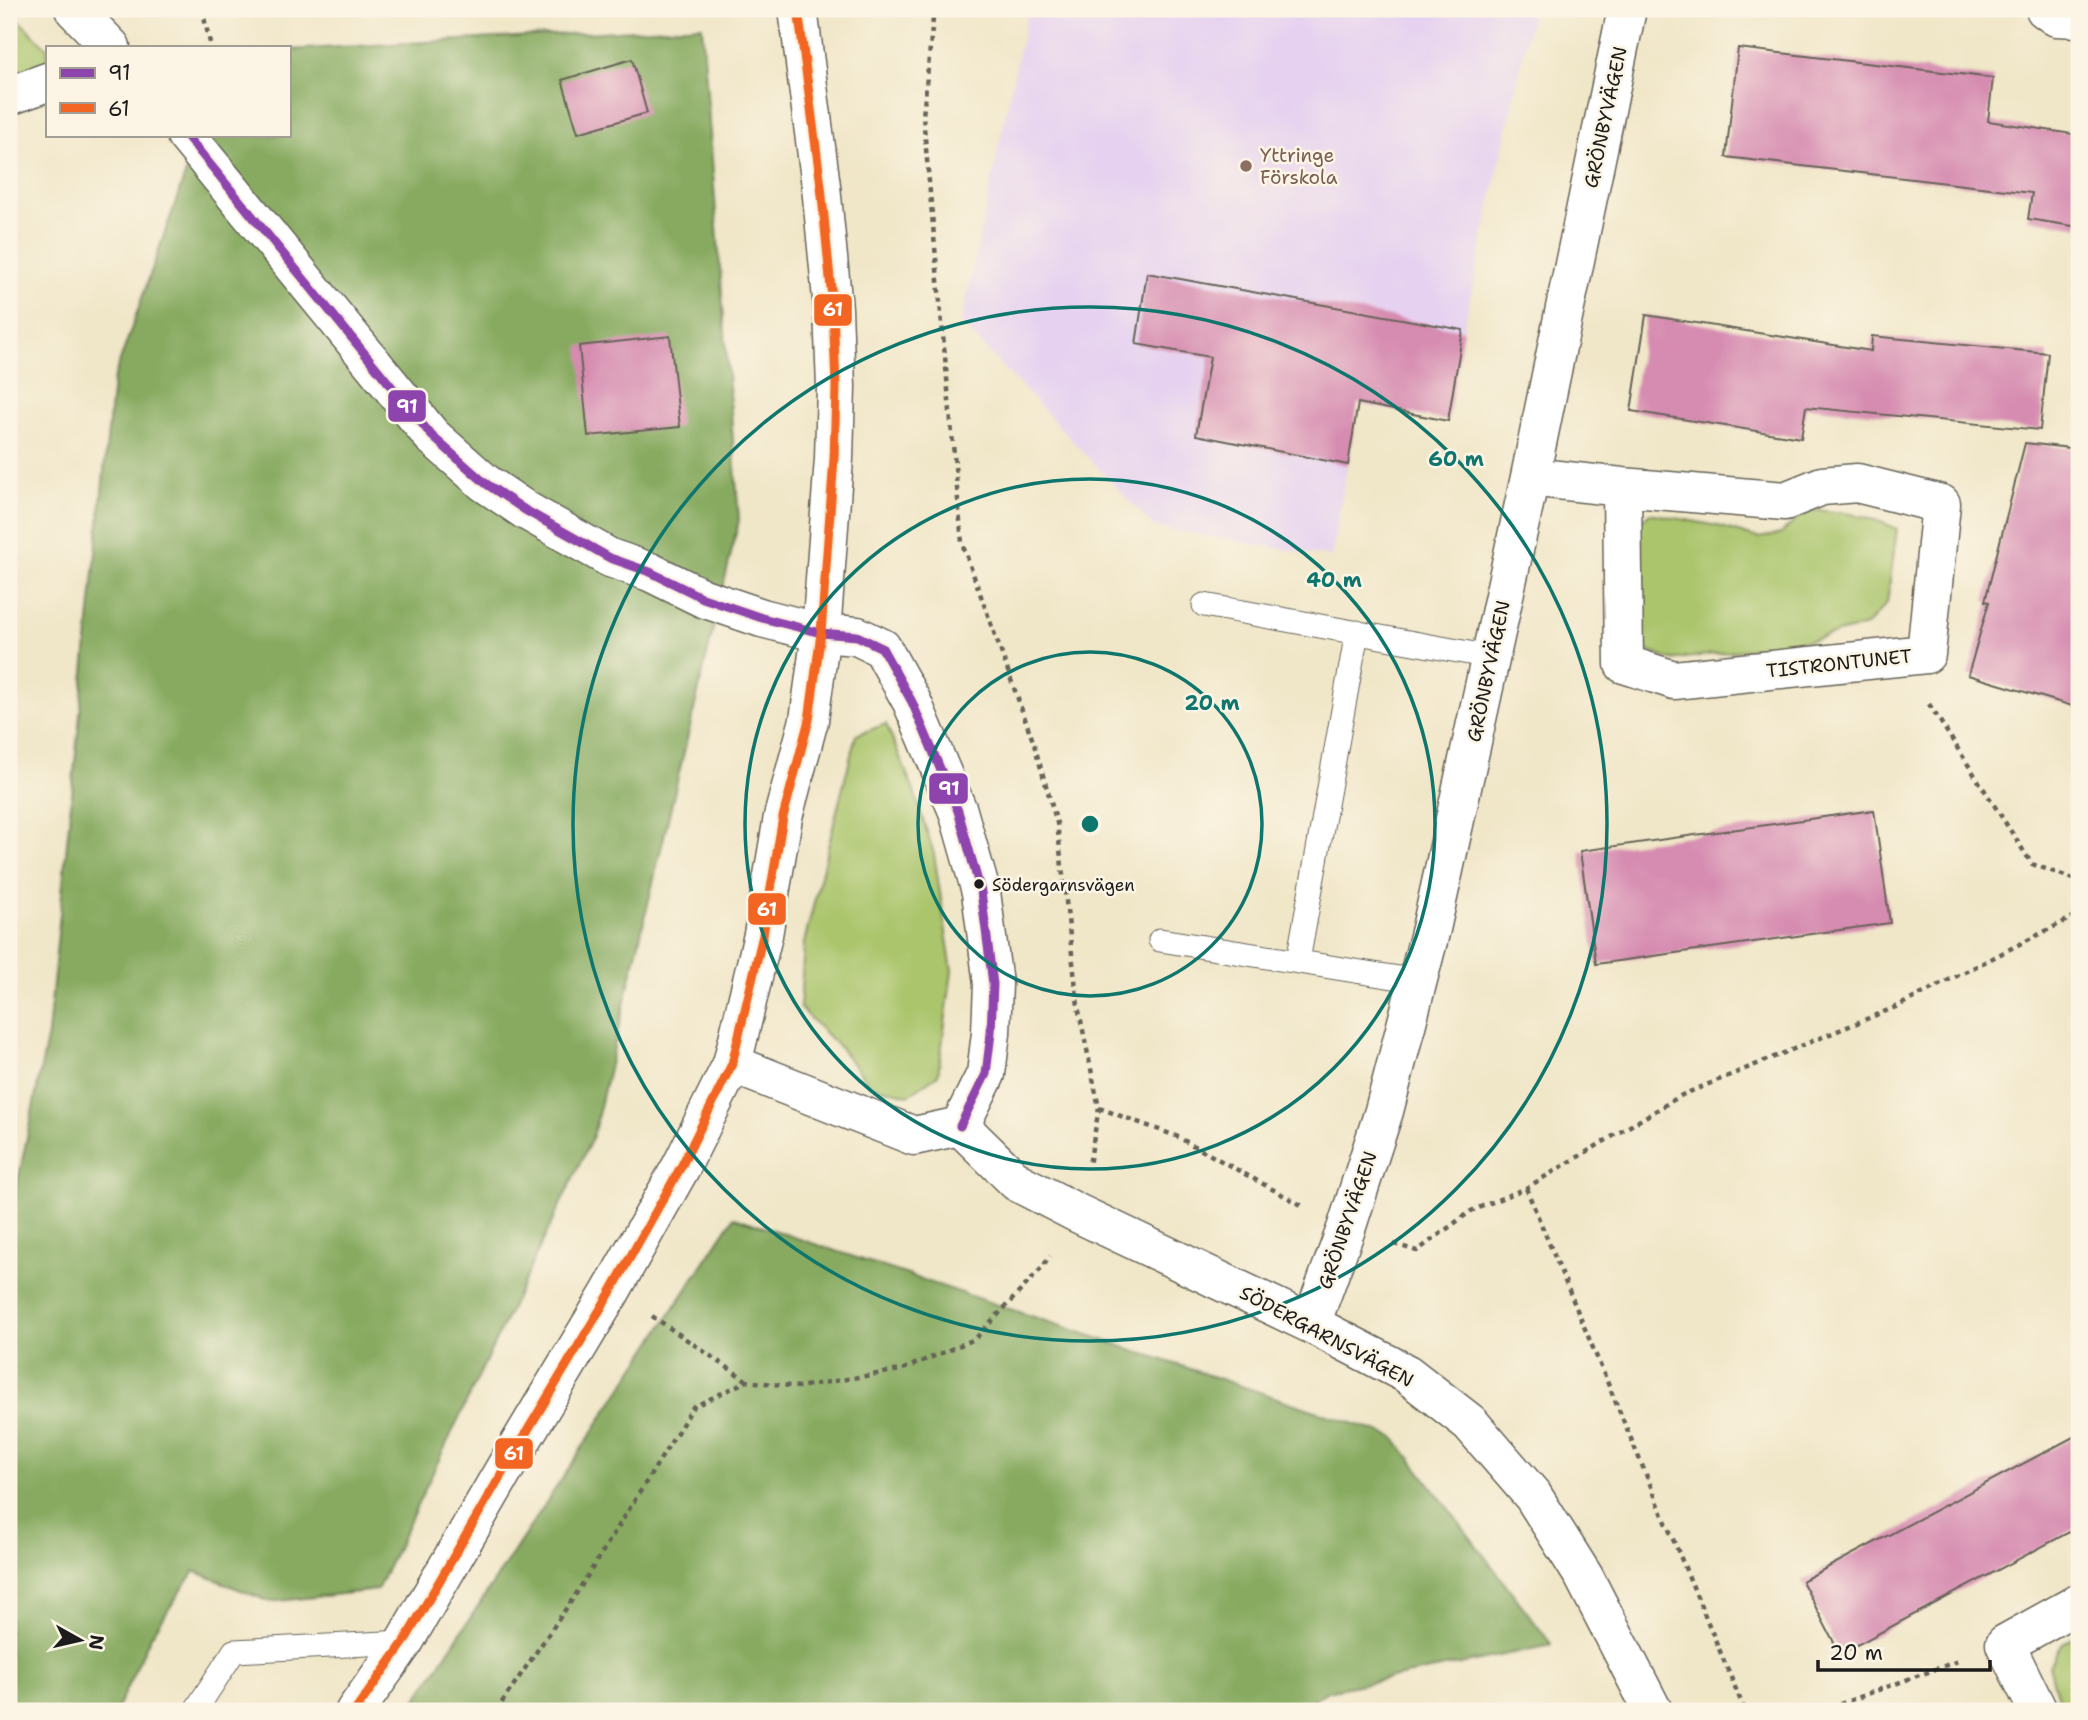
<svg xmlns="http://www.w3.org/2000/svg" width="2088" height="1720" font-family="'Shantell Sans',sans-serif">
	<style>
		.built { fill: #e6d2f0 }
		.green { fill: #aac56c; stroke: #637044; stroke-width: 2 }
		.forest { fill: #87aa60; stroke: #52633e; stroke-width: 2 }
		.building { fill: #d68bb0 }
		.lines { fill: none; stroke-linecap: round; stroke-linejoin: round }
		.lane-casing { stroke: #666358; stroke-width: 25 }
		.street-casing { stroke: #666358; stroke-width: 41 }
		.secondary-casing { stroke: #666358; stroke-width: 41 }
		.path { stroke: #666358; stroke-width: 4.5; stroke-dasharray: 5 5; stroke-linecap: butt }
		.lane { stroke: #fff; stroke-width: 23 }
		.street { stroke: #fff; stroke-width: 38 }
		.secondary { stroke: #fff; stroke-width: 38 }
		.bus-1-casing { stroke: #fcf5e5; stroke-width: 14 }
		.bus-2-casing { stroke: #fcf5e5; stroke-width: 14 }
		.bus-1 { stroke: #8e44ad; stroke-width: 9 }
		.bus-2 { stroke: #f26522; stroke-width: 9 }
		.ring { fill: none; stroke: #0f766e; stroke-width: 3.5 }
		.education-dot { fill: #8d6e63; stroke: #fcf5e5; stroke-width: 2.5 }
		.bus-dot { fill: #1c1c1c; stroke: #fcf5e5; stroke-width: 2.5 }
		.labels { text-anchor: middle; stroke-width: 5; stroke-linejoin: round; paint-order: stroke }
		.bus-label { font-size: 17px; fill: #1c1c1c; stroke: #fcf5e5; text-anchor: start }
		.street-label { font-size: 19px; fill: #1c1c1c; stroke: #fcf5e5 }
		.education-label { font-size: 19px; fill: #785e54; stroke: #fcf5e5; text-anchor: start }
		.centre { fill: #0f766e; stroke: #fcf5e5; stroke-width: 3.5 }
		.ring-label { font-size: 21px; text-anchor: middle; font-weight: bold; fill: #0f766e; stroke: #fcf5e5; stroke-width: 5; stroke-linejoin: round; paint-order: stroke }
		.line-badge { stroke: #fcf5e5; stroke-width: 2.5 }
		.badge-label { font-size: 19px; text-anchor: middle; font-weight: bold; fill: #fff }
	</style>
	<rect width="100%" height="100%" fill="#fcf5e5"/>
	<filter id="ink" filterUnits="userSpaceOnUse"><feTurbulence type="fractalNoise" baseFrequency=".0143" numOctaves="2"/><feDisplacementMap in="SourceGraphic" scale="14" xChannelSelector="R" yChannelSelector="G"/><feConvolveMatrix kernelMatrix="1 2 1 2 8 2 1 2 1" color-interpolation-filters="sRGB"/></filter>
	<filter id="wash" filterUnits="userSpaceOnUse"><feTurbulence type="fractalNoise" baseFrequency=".00686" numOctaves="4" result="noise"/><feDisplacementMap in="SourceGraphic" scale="28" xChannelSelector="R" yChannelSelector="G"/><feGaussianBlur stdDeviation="1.57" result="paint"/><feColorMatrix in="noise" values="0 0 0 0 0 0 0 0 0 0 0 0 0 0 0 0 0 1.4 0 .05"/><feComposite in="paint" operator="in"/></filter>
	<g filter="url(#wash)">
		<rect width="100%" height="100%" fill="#f0e6c8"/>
		<path class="built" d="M 1028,9 L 1533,9 L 1463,330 L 1448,421 L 1358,404 L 1331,557 L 1154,527 L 961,323 Z"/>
		<path class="green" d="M 9,11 L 47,48 L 47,99 L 9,113 Z
			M 1806,510 C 1838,511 1867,514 1897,529 L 1887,603 L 1866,626 L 1806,641 L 1671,660 L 1641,648 L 1639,522 L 1650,513 L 1718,526 L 1758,538 L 1781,534 Z
			M 886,724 L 914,791 L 934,854 L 952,971 L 938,1075 L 908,1095 L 870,1085 L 841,1049 L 800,1008 L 804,943 L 856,735 Z
			M 2079,1633 L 2079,1711 L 2064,1711 L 2061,1709 L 2049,1666 L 2063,1643 Z"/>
		<path class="forest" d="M 702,26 L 739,520 L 593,1136 L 377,1590 L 270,1602 L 194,1571 L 151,1636 L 116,1711 L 9,1711 L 9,1225 L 48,1034 L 113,381 L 199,135 L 289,135 L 289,50 Z
			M 734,1217 L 1394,1437 L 1552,1645 L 1328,1691 L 1294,1711 L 409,1711 Z"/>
		<g id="blocks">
			<path class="building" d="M 1738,48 L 1993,78 L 1988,121 L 2079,135 L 2079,227 L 2028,219 L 2032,193 L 1726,157 Z
				M 632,59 L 647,113 L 578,133 L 562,80 Z
				M 1147,273 L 1463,330 L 1448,421 L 1358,403 L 1348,465 L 1196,435 L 1210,357 L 1136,344 Z
				M 1646,315 L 1871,351 L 1872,336 L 2048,353 L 2040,430 L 1806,407 L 1801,438 L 1631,411 Z
				M 670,336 L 680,427 L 588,436 L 579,346 Z
				M 2025,443 L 2079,449 L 2079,708 L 1968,675 L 1989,602 L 1985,601 Z
				M 1874,810 L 1890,923 L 1596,964 L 1580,851 Z
				M 2079,1434 L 2079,1527 L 1840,1654 L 1802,1581 Z"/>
		</g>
	</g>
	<g filter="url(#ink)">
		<use href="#blocks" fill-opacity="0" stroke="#666358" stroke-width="2"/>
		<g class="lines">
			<g class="lane-casing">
				<path id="lane" d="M 1204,605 L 1491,657
					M 1160,940 L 1418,981
					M 1298,961 L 1357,632
					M 195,1711 L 234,1651 L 404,1642"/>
			</g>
			<g class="street-casing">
				<path id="street" d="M 2045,9 L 2056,17 L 2079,18
					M 9,96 L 47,82
					M 1530,477 L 1622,487 L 1785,501 L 1822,486 L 1857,483 L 1941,504 L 1926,654 L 1674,680 L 1624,664 L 1622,487
					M 821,633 L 857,636 L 882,648 L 912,702 L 958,811 L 981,892 L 993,984 L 991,1033 L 986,1074 L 960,1126
					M 732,1064 L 914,1136 L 960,1126
					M 960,1126 L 1017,1182 L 1077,1213 L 1311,1324 L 1407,1374 L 1470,1423 L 1533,1496 L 1584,1577 L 1653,1711
					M 1311,1324 L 1346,1229 L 1384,1111 L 1431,929 L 1530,477 L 1627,9
					M 2038,1711 L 2005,1644 L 2079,1603"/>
			</g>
			<g class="secondary-casing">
				<path id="secondary" d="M 74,9 L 111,47
					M 186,135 L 432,436 L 485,483 L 525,510 L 610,558 L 650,572 L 703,598 L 762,618 L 821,633
					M 355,1711 L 404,1642 L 508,1463 L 610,1293 L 682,1165 L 732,1064 L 763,935 L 783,817 L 809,720 L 821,633 L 834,459 L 836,387 L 833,309 L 821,186 L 798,9"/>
			</g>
			<path class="path" d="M 202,9 L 211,47
				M 934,9 L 923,116 L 962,543 L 1033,741 L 1057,823 L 1078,1006 L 1099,1108 L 1089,1165
				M 1929,704 L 2032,864 L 2079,881
				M 1099,1108 L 1176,1136 L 1303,1206
				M 1526,1188 L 1745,1711
				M 1394,1244 L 1417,1251 L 1471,1211 L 1526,1188 L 1682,1095 L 1898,1006 L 2079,914
				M 652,1316 L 746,1380
				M 496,1711 L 578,1591 L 693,1407 L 747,1381 L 799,1387 L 901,1370 L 975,1339 L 1042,1268 L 1050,1256
				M 1821,1711 L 1958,1661"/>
			<use href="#lane" class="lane"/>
			<use href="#street" class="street"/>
			<use href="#secondary" class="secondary"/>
			<g class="bus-1-casing">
				<path id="bus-1" d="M 186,135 L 432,436 L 485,483 L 525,510 L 610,558 L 650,572 L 703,598 L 762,618 L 821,633 L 857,636 L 882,648 L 912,702 L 958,811 L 981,892 L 993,984 L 991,1033 L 986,1074 L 960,1126"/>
			</g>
			<g class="bus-2-casing">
				<path id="bus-2" d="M 355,1711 L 404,1642 L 508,1463 L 610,1293 L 682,1165 L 732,1064 L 763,935 L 783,817 L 809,720 L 821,633 L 834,459 L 836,387 L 833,309 L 821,186 L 798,9"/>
			</g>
			<use href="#bus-1" class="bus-1"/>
			<use href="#bus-2" class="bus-2"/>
		</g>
	</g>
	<g class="ring">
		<circle cx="1090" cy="824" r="172"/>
		<circle cx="1090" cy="824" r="345"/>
		<circle cx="1090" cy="824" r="517"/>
	</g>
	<circle class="education-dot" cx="1246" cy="166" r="7"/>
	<circle class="bus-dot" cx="979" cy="884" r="6"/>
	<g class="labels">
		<g class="bus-label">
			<text x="992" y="891">Södergarnsvägen</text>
		</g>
		<g class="street-label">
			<text transform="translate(1605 117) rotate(-78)" y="7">GRÖNBYVÄGEN</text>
			<text transform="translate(1839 663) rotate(-6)" y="7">TISTRONTUNET</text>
			<text transform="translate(1488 671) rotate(-78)" y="7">GRÖNBYVÄGEN</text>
			<text transform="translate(1347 1220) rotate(-71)" y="7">GRÖNBYVÄGEN</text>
			<text transform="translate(1327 1336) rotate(28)" y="7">SÖDERGARNSVÄGEN</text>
		</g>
		<g class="education-label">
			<text x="1260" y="162">Yttringe<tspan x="1260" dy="22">Förskola</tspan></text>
		</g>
	</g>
	<circle cx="1090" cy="824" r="10" class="centre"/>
	<g class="ring-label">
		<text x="1456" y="466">60 m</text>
		<text x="1334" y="587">40 m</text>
		<text x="1212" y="710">20 m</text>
	</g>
	<g class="line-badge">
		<rect x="813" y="293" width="40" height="34" rx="7" fill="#f26522"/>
		<rect x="387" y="389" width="40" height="34" rx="7" fill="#8e44ad"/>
		<rect x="928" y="772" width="41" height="33" rx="7" fill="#8e44ad"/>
		<rect x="747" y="892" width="40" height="34" rx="7" fill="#f26522"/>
		<rect x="494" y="1437" width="40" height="33" rx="7" fill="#f26522"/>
	</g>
	<g class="badge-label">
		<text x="833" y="316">61</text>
		<text x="407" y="413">91</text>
		<text x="949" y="795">91</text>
		<text x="767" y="916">61</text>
		<text x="514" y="1460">61</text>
	</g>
	<rect width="2088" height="1720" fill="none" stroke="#fcf5e5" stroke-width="35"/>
	<rect x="46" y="46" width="245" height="91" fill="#fcf5e5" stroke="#a29e95" stroke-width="2"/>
	<rect x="60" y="68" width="35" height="10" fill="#8e44ad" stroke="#a29e95" stroke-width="2"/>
	<text x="108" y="80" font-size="21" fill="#1c1c1c">91</text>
	<rect x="60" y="103" width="35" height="10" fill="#f26522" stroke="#a29e95" stroke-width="2"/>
	<text x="108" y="116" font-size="21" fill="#1c1c1c">61</text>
	<g transform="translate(80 1640) rotate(98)" stroke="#fcf5e5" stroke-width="5" paint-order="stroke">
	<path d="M0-5L12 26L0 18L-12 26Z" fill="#1c1c1c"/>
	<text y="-10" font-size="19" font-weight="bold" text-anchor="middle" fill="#1c1c1c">N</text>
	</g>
	<path d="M1818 1660v10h172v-10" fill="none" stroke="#1c1c1c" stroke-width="3.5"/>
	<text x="1829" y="1660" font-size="21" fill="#1c1c1c" stroke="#fcf5e5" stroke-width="5" paint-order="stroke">20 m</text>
</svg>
